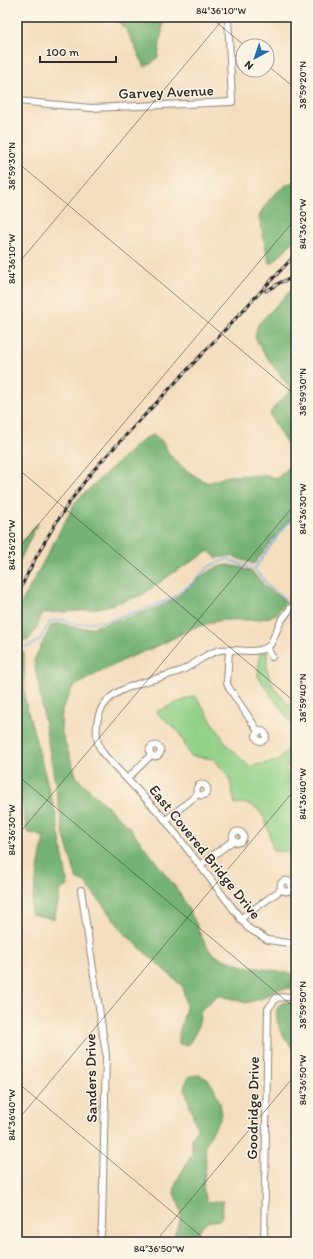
<svg xmlns="http://www.w3.org/2000/svg" width="313" height="1259" font-family="Itim,sans-serif">
	<style>
		.green { fill: #90d087; stroke: #5e7e59 }
		.forest { fill: #74b274; stroke: #506e50 }
		.lines { fill: none; stroke-linecap: round; stroke-linejoin: round }
		.stream { stroke: #6daee1; stroke-width: 1.5 }
		.street-casing { stroke: #908474; stroke-width: 8 }
		.street { stroke: #fff; stroke-width: 6 }
		.rail-casing { stroke: #2b2b2b; stroke-width: 3 }
		.rail { stroke: #fcf5e5; stroke-width: 1.5; stroke-dasharray: 4.5; stroke-linecap: butt }
		.ticks { fill: none; stroke: #2b2b2b; stroke-width: 1; stroke-opacity: 0.45 }
		.labels { text-anchor: middle; stroke-width: 3; stroke-linejoin: round; paint-order: stroke }
		.street-label { font-size: 15px; fill: #2b2b2b; stroke: #fcf5e5 }
		.neatline { fill: none; stroke: #2b2b2b; stroke-width: 1.5 }
		.ticks-label { font-size: 10px; text-anchor: middle; fill: #2b2b2b }
	</style>
	<rect width="100%" height="100%" fill="#fcf5e5"/>
	<filter id="ink" filterUnits="userSpaceOnUse"><feTurbulence type="fractalNoise" baseFrequency=".025" numOctaves="2"/><feDisplacementMap in="SourceGraphic" scale="8" xChannelSelector="R" yChannelSelector="G"/><feConvolveMatrix kernelMatrix="1 2 1 2 8 2 1 2 1" color-interpolation-filters="sRGB"/></filter>
	<filter id="wash" filterUnits="userSpaceOnUse"><feTurbulence type="fractalNoise" baseFrequency=".012" numOctaves="4" result="noise"/><feDisplacementMap in="SourceGraphic" scale="16" xChannelSelector="R" yChannelSelector="G"/><feGaussianBlur stdDeviation="0.9" result="paint"/><feColorMatrix in="noise" values="0 0 0 0 0 0 0 0 0 0 0 0 0 0 0 0 0 1.4 0 .05"/><feComposite in="paint" operator="in"/></filter>
	<g filter="url(#wash)">
		<rect width="100%" height="100%" fill="#f4ddbe"/>
		<path class="green" d="M 267,648 L 267,670 L 274,688 L 296,712 L 296,757 L 285,769 L 296,780 L 296,851 L 273,851 C 268,829 266,799 235,804 L 229,777 L 214,759 L 190,756 L 179,732 L 156,712 L 195,695 L 227,745 L 249,766 L 278,761 L 291,746 L 292,724 L 258,677 L 260,650 Z"/>
		<path class="forest" d="M 114,17 L 164,17 L 158,57 L 152,63 L 145,67 L 127,31 Z
			M 296,181 L 296,238 L 272,264 L 269,263 L 259,217 C 263,204 282,184 296,181 Z
			M 296,288 L 296,517 L 286,523 L 254,564 L 231,556 L 216,558 L 209,551 L 173,573 L 142,595 L 108,606 L 81,611 L 42,613 C 38,623 36,634 27,641 L 17,639 L 17,611 L 76,501 L 142,440 L 152,435 C 165,440 163,445 170,455 C 179,466 195,477 208,483 L 228,476 L 261,475 L 277,478 L 287,469 L 295,458 C 287,442 276,430 270,413 C 277,402 283,399 291,390 L 261,349 L 255,337 L 258,324 L 291,290 Z
			M 38,523 L 17,566 L 17,548 Z
			M 227,565 L 240,567 L 252,572 L 265,586 L 286,602 L 276,614 L 267,618 L 253,620 L 221,620 L 193,628 L 160,645 L 126,659 L 87,679 L 72,688 L 62,710 L 61,730 L 77,778 L 130,828 L 179,892 L 196,923 L 201,936 L 210,951 L 220,958 L 245,966 L 296,974 L 296,988 L 279,989 L 263,998 L 246,1003 L 218,995 L 201,1010 C 199,1024 197,1035 187,1045 L 179,1044 L 179,1034 L 186,1007 L 183,987 L 125,934 L 84,881 L 77,880 L 64,836 L 34,660 L 51,626 C 60,619 70,628 80,628 C 87,629 97,626 104,624 C 117,621 161,607 171,601 C 190,589 204,568 227,565 Z
			M 17,649 L 24,652 L 25,700 L 56,815 L 68,886 L 61,890 L 54,919 L 30,914 L 44,837 L 27,832 L 17,780 Z
			M 284,1002 L 296,1002 L 296,1052 C 285,1039 272,1023 278,1006 Z
			M 199,1075 L 206,1078 L 213,1086 L 220,1103 L 222,1115 L 205,1145 L 206,1166 L 203,1187 L 207,1202 L 223,1201 C 223,1233 215,1213 202,1226 C 198,1230 195,1237 191,1242 L 171,1242 L 181,1218 L 180,1208 L 174,1193 L 176,1182 L 192,1154 L 192,1138 L 197,1129 L 184,1087 L 189,1076 Z"/>
		<g class="lines">
			<path class="stream" d="M 254,569 L 268,585 L 285,599
				M 17,642 L 27,647 L 39,641 L 50,622 L 60,619 L 78,624 L 111,620 L 169,600 L 189,586 L 210,566 L 227,559 L 254,569 L 286,525 L 296,519"/>
		</g>
	</g>
	<g filter="url(#ink)">
		<g class="lines">
			<g class="street-casing">
				<path id="street" d="M 17,101 L 91,108 L 232,102 L 228,17
					M 296,601 L 281,621 L 270,645 C 258,656 235,648 220,650 C 205,653 194,666 180,671 C 150,683 100,684 97,725 C 96,737 97,746 105,756 L 162,816 L 248,928 L 268,940 L 296,944
					M 267,648 L 272,657
					M 229,650 L 227,683 L 229,688 L 258,731
					M256 736a5 5 0 1 1 10 0a5 5 0 1 1-10 0Z
					M149.5 751a5.5 5.5 0 1 1 11 0a5.5 5.5 0 1 1-11 0Z
					M 127,779 L 151,755
					M196.5 790a5.5 5.5 0 1 1 11 0a5.5 5.5 0 1 1-11 0Z
					M 166,820 L 198,794
					M232.5 837a5.5 5.5 0 1 1 11 0a5.5 5.5 0 1 1-11 0Z
					M 200,865 L 234,840
					M280.5 886a5.5 5.5 0 1 1 11 0a5.5 5.5 0 1 1-11 0Z
					M 81,890 L 106,1054 L 102,1225 L 100,1242
					M 240,919 L 282,889
					M 264,1242 L 268,1009 L 276,998 L 296,996"/>
			</g>
			<use href="#street" class="street"/>
			<g class="rail-casing">
				<path id="rail" d="M 266,291 L 281,282 L 296,277
					M 17,596 C 39,547 63,507 97,466 L 296,254"/>
			</g>
			<use href="#rail" class="rail"/>
		</g>
	</g>
	<path class="ticks" d="M 210,17 L 245,46M 267,65 L 296,89M 17,162 L 296,396M 17,265 L 225,17M 17,468 L 296,703M 17,550 L 296,218M 17,775 L 296,1009M 17,836 L 296,503M 17,1082 L 208,1242M 17,1121 L 296,788M 155,1242 L 296,1074"/>
	<g class="labels">
		<g class="street-label">
			<text transform="translate(166 92) rotate(-2)" y="5">Garvey Avenue</text>
			<text transform="translate(205 852) rotate(51)" y="5">East Covered Bridge Drive</text>
			<text transform="translate(91 1078) rotate(-91)" y="5">Sanders Drive</text>
			<text transform="translate(253 1108) rotate(-89)" y="5">Goodridge Drive</text>
		</g>
	</g>
	<rect width="313" height="1259" fill="none" stroke="#fcf5e5" stroke-width="44"/>
	<g transform="translate(255 58) rotate(220)"><circle r="19" fill="#fcf5e5" stroke="#a8a49b"/>
	<path d="M0-3L7 15L0 10L-7 15Z" fill="#1f6fb2"/>
	<text y="-6" font-size="11" font-weight="bold" text-anchor="middle" fill="#2b2b2b">N</text>
	</g>
	<path d="M40 56v6h76v-6" fill="none" stroke="#2b2b2b" stroke-width="2"/>
	<text x="46" y="56" font-size="12" fill="#2b2b2b" stroke="#fcf5e5" stroke-width="3" paint-order="stroke">100 m</text>
	<rect x="22" y="22" width="269" height="1215" class="neatline"/>
	<g class="ticks-label">
		<text x="221" y="14">84°36'10"W</text>
		<text transform="translate(302 85) rotate(-90)" y="4">38°59'20"N</text>
		<text transform="translate(11 166) rotate(-90)" y="4">38°59'30"N</text>
		<text transform="translate(302 224) rotate(-90)" y="4">84°36'20"W</text>
		<text transform="translate(11 259) rotate(-90)" y="4">84°36'10"W</text>
		<text transform="translate(302 392) rotate(-90)" y="4">38°59'30"N</text>
		<text transform="translate(302 509) rotate(-90)" y="4">84°36'30"W</text>
		<text transform="translate(11 545) rotate(-90)" y="4">84°36'20"W</text>
		<text transform="translate(302 698) rotate(-90)" y="4">38°59'40"N</text>
		<text transform="translate(302 794) rotate(-90)" y="4">84°36'40"W</text>
		<text transform="translate(11 830) rotate(-90)" y="4">84°36'30"W</text>
		<text transform="translate(302 1005) rotate(-90)" y="4">38°59'50"N</text>
		<text transform="translate(302 1080) rotate(-90)" y="4">84°36'50"W</text>
		<text transform="translate(11 1115) rotate(-90)" y="4">84°36'40"W</text>
		<text x="159" y="1252">84°36'50"W</text>
	</g>
</svg>
